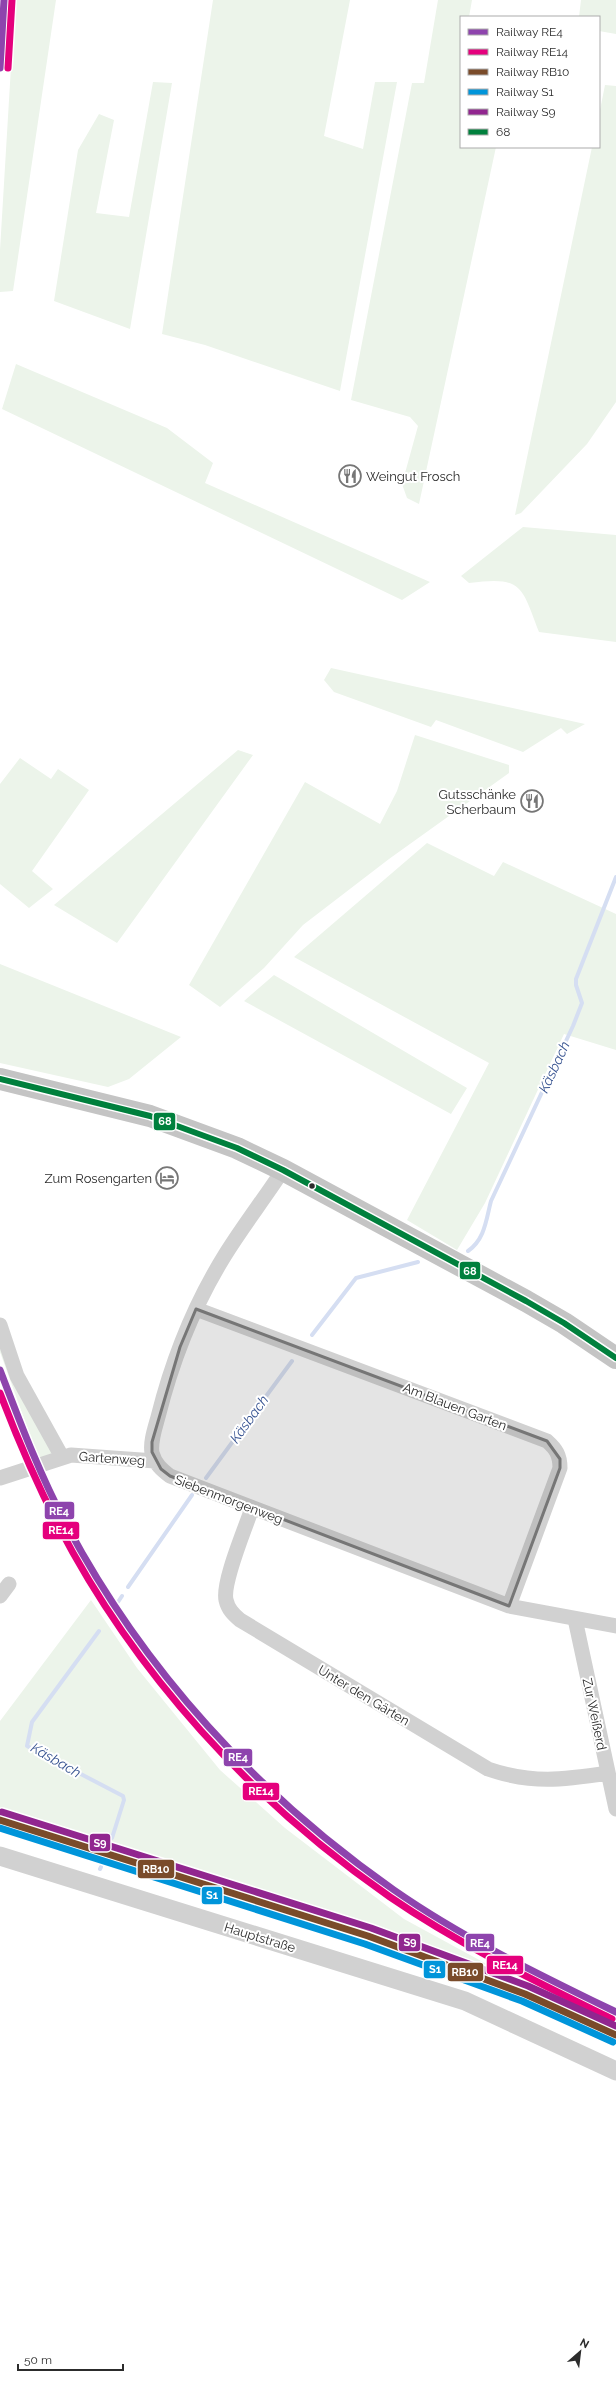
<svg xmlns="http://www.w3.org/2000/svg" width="616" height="2388" font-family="Raleway,sans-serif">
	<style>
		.green { fill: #ecf4ea }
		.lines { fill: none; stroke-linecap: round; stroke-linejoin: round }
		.stream { stroke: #d5def2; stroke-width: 4 }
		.minor { stroke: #d1d1d1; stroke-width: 15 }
		.tertiary { stroke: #d1d1d1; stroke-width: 19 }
		.primary { stroke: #c4c4c4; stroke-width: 22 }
		.bus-1-casing { stroke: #fff; stroke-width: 9 }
		.bus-1 { stroke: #00803d; stroke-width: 6 }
		.rail-1-casing { stroke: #fff; stroke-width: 10 }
		.rail-2-casing { stroke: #fff; stroke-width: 10 }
		.rail-3-casing { stroke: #fff; stroke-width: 10 }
		.rail-4-casing { stroke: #fff; stroke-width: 10 }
		.rail-5-casing { stroke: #fff; stroke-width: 10 }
		.rail-1 { stroke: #8e44ad; stroke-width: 7 }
		.rail-2 { stroke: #e5007d; stroke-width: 7 }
		.rail-3 { stroke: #7a4b2a; stroke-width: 7 }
		.rail-4 { stroke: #0095da; stroke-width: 7 }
		.rail-5 { stroke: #91268f; stroke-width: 7 }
		.marked { fill: #767676; fill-opacity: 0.2; stroke: #767676; stroke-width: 3; stroke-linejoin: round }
		.bus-dot { fill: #2c2c2c; stroke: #fff; stroke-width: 1.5 }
		.labels { text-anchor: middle; stroke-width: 4; stroke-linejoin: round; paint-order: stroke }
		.poi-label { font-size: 13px; fill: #2c2c2c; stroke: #fff; text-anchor: end }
		.street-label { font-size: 13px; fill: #2c2c2c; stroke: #fff }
		.water-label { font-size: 14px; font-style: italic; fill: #375391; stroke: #fff }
		.line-badge { stroke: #fff; stroke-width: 1.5 }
		.badge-label { font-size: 11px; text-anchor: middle; font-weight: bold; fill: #fff }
	</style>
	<rect width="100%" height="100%" fill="#fff"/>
	<path class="green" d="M 15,0 L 56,0 L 13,291 L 0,292 L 0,250 Z
		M 213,0 L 350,0 L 324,136 L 363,149 L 375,82 L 397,82 L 340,391 L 205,345 L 162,334 Z
		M 438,0 L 472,0 L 469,17 L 461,17 L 461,147 L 496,147 L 419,504 L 407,498 L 402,484 L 418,426 L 410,417 L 351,400 L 412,83 L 424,83 Z
		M 581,0 L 616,0 L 616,34 L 599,31 L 599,17 L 579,17 Z
		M 153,82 L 172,83 L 130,329 L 54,301 L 78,150 L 99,114 L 114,120 L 96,213 L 129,217 Z
		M 605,85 L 616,86 L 616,402 L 587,444 L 521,513 L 515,515 L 592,147 L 599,147 L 599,115 Z
		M 16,364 L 167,428 L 213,463 L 205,483 L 430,582 L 402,600 L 2,409 Z
		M 523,527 L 616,535 L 616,642 L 539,632 C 521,586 523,576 469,583 L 461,576 Z
		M 331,668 L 585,724 L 567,734 L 561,728 L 523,752 L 436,720 L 431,727 L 334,692 L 324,680 Z
		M 415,735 L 509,765 L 509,773 L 389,859 L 303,925 L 264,968 L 220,1007 L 189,985 L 305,782 L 380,824 L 397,791 Z
		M 238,750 L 253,755 L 117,943 L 54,905 Z
		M 20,758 L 51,779 L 58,769 L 89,790 L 32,871 L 53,889 L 29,908 L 0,884 L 0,784 Z
		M 427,843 L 494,876 L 503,862 L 616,914 L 616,1050 L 564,1034 L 485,1203 L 457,1250 L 407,1220 L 489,1063 L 294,957 Z
		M 0,964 L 181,1037 L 129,1079 L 108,1087 L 0,1063 Z
		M 274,975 L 467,1088 L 451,1114 L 244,1001 Z
		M 0,1343 L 53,1449 L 51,1454 L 39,1460 L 0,1352 Z
		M 91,1600 L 137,1668 L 220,1770 L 285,1828 L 404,1919 L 551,1999 L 421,1946 L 0,1814 L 0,1721 Z"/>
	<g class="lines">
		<path class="stream" d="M 468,1251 C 485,1239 486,1220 491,1201 L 573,1026 L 582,1003 L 576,985 L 576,979 L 616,877
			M 312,1335 L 356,1278 L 418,1262
			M 206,1478 L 292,1361
			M 128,1587 L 192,1495
			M 118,1602 L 122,1596
			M 99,1631 L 32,1722 L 27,1746 L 123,1796 L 124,1800 L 112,1838
			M 109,1848 L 109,1845
			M 100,1869 L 101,1867"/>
		<path class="minor" d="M 283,1170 C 264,1199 243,1226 225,1255 C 194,1305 172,1361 158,1417 C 155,1428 150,1442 152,1453 C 155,1464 162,1470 170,1476 L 509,1606 L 616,1626
			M 196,1309 L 547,1441 C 556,1449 560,1455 560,1468 L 509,1606
			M 0,1325 L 17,1376 L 62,1457
			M 0,1478 L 71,1455 L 155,1461
			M 252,1508 C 246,1527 222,1582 226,1600 C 228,1609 233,1614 240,1620 L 488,1769 C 532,1784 563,1780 608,1773
			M 0,1596 L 9,1584
			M 575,1619 L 616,1809"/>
		<path class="tertiary" d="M 0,1856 L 465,2001 L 616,2071"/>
		<path class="primary" d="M 0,1079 L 150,1116 L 237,1148 L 283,1170 L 526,1301 L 564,1323 L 616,1358"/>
		<g class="bus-1-casing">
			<path id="bus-1" d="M 0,1079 L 150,1116 L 237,1148 L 283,1170 L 526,1301 L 564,1323 L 616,1358"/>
		</g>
		<use href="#bus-1" class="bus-1"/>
		<g class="rail-1-casing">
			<path id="rail-1" d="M 0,68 L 4,0
				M 0,1370 C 20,1422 39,1473 65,1522 C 143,1670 258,1795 394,1890 C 463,1938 540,1975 616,2012"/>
		</g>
		<g class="rail-2-casing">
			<path id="rail-2" d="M 8,68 L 12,0
				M 0,1393 C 17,1438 36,1482 58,1525 C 135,1674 253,1802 390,1897 C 460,1945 537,1982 612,2019"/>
		</g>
		<g class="rail-3-casing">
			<path id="rail-3" d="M 0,1820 L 368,1936 L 525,1994 L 616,2035"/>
		</g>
		<g class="rail-4-casing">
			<path id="rail-4" d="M 0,1828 L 365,1944 L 522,2001 L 613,2042"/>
		</g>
		<g class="rail-5-casing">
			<path id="rail-5" d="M 2,1812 L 371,1928 L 528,1986 L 616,2026"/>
		</g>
		<use href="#rail-1" class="rail-1"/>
		<use href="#rail-2" class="rail-2"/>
		<use href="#rail-3" class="rail-3"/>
		<use href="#rail-4" class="rail-4"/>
		<use href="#rail-5" class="rail-5"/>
	</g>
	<path class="marked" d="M 196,1309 L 547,1441 L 560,1459 L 560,1468 L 509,1606 L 170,1476 L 161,1469 L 152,1452 L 152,1442 L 180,1347 Z"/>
	<defs>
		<g id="restaurant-ring" transform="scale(1.15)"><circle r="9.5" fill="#fff" stroke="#767676" stroke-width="1.5"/><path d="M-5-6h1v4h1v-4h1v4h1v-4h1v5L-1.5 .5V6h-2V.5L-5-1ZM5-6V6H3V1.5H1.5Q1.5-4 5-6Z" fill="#767676"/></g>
		<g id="hotel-ring" transform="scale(1.15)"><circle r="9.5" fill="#fff" stroke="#767676" stroke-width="1.5"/><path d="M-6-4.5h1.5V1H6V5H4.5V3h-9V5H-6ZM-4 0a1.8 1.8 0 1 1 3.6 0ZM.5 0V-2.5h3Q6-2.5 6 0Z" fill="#767676"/></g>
	</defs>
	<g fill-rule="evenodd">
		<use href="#restaurant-ring" x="350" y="476"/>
		<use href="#restaurant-ring" x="532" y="801"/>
		<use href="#hotel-ring" x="167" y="1178"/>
	</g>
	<circle class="bus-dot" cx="312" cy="1186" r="3.5"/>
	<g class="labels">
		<g class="poi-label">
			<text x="366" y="481" text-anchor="start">Weingut Frosch</text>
			<text x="516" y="799">Gutsschänke<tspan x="516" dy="15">Scherbaum</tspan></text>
			<text x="152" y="1183">Zum Rosengarten</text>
		</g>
		<g class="street-label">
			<text transform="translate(455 1406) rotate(21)" y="5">Am Blauen Garten</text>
			<text transform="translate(112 1458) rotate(4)" y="5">Gartenweg</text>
			<text transform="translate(229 1499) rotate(21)" y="5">Siebenmorgenweg</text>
			<text transform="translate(364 1695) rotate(31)" y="5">Unter den Gärten</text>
			<text transform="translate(595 1714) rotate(78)" y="5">Zur Weißerd</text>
			<text transform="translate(260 1937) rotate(17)" y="5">Hauptstraße</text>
		</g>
		<g class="water-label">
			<text transform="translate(554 1067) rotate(-65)" y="5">Käsbach</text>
			<text transform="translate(249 1419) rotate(-54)" y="5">Käsbach</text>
			<text transform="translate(56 1760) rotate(30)" y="5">Käsbach</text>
		</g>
	</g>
	<g class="line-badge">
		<rect x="153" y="1112" width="23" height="19" rx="4" fill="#00803d"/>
		<rect x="459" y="1261" width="22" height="19" rx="4" fill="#00803d"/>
		<rect x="44" y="1501" width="31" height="19" rx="4" fill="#8e44ad"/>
		<rect x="42" y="1521" width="38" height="19" rx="4" fill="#e5007d"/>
		<rect x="223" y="1748" width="30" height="19" rx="4" fill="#8e44ad"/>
		<rect x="242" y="1782" width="38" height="19" rx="4" fill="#e5007d"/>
		<rect x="89" y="1833" width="22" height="19" rx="4" fill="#91268f"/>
		<rect x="137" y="1859" width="38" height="20" rx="4" fill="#7a4b2a"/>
		<rect x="201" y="1886" width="22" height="19" rx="4" fill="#0095da"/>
		<rect x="398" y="1933" width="23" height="19" rx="4" fill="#91268f"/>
		<rect x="465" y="1933" width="30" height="19" rx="4" fill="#8e44ad"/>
		<rect x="486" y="1955" width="38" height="20" rx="4" fill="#e5007d"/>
		<rect x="423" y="1960" width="23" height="19" rx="4" fill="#0095da"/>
		<rect x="447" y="1962" width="37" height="20" rx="4" fill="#7a4b2a"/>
	</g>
	<g class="badge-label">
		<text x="165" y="1125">68</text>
		<text x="470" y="1275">68</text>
		<text x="59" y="1515">RE4</text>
		<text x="61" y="1534">RE14</text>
		<text x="238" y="1761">RE4</text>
		<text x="261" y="1795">RE14</text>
		<text x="100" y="1847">S9</text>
		<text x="156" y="1873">RB10</text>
		<text x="212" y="1899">S1</text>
		<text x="410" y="1946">S9</text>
		<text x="480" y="1947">RE4</text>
		<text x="505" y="1969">RE14</text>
		<text x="435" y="1973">S1</text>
		<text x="465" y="1976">RB10</text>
	</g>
	<rect x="460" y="16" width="140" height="132" fill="#ffffff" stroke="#ababab"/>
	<rect x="468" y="29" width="20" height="6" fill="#8e44ad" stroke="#ababab"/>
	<text x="496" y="36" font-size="12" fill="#2c2c2c">Railway RE4</text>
	<rect x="468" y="49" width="20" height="6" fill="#e5007d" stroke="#ababab"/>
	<text x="496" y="56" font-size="12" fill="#2c2c2c">Railway RE14</text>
	<rect x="468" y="69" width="20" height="6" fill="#7a4b2a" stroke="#ababab"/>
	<text x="496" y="76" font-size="12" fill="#2c2c2c">Railway RB10</text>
	<rect x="468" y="89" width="20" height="6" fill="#0095da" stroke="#ababab"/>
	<text x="496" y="96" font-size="12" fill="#2c2c2c">Railway S1</text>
	<rect x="468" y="109" width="20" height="6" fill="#91268f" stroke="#ababab"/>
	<text x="496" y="116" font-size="12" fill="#2c2c2c">Railway S9</text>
	<rect x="468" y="129" width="20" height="6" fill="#00803d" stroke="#ababab"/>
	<text x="496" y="136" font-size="12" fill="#2c2c2c">68</text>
	<g transform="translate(580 2352) rotate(28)" stroke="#ffffff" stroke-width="3" paint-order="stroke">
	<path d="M0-3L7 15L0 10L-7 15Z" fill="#2c2c2c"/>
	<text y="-6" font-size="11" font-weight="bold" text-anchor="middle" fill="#2c2c2c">N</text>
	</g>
	<path d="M18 2364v6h105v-6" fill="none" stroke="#2c2c2c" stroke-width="2"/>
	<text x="24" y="2364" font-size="12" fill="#2c2c2c" stroke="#ffffff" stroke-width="3" paint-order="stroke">50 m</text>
</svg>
